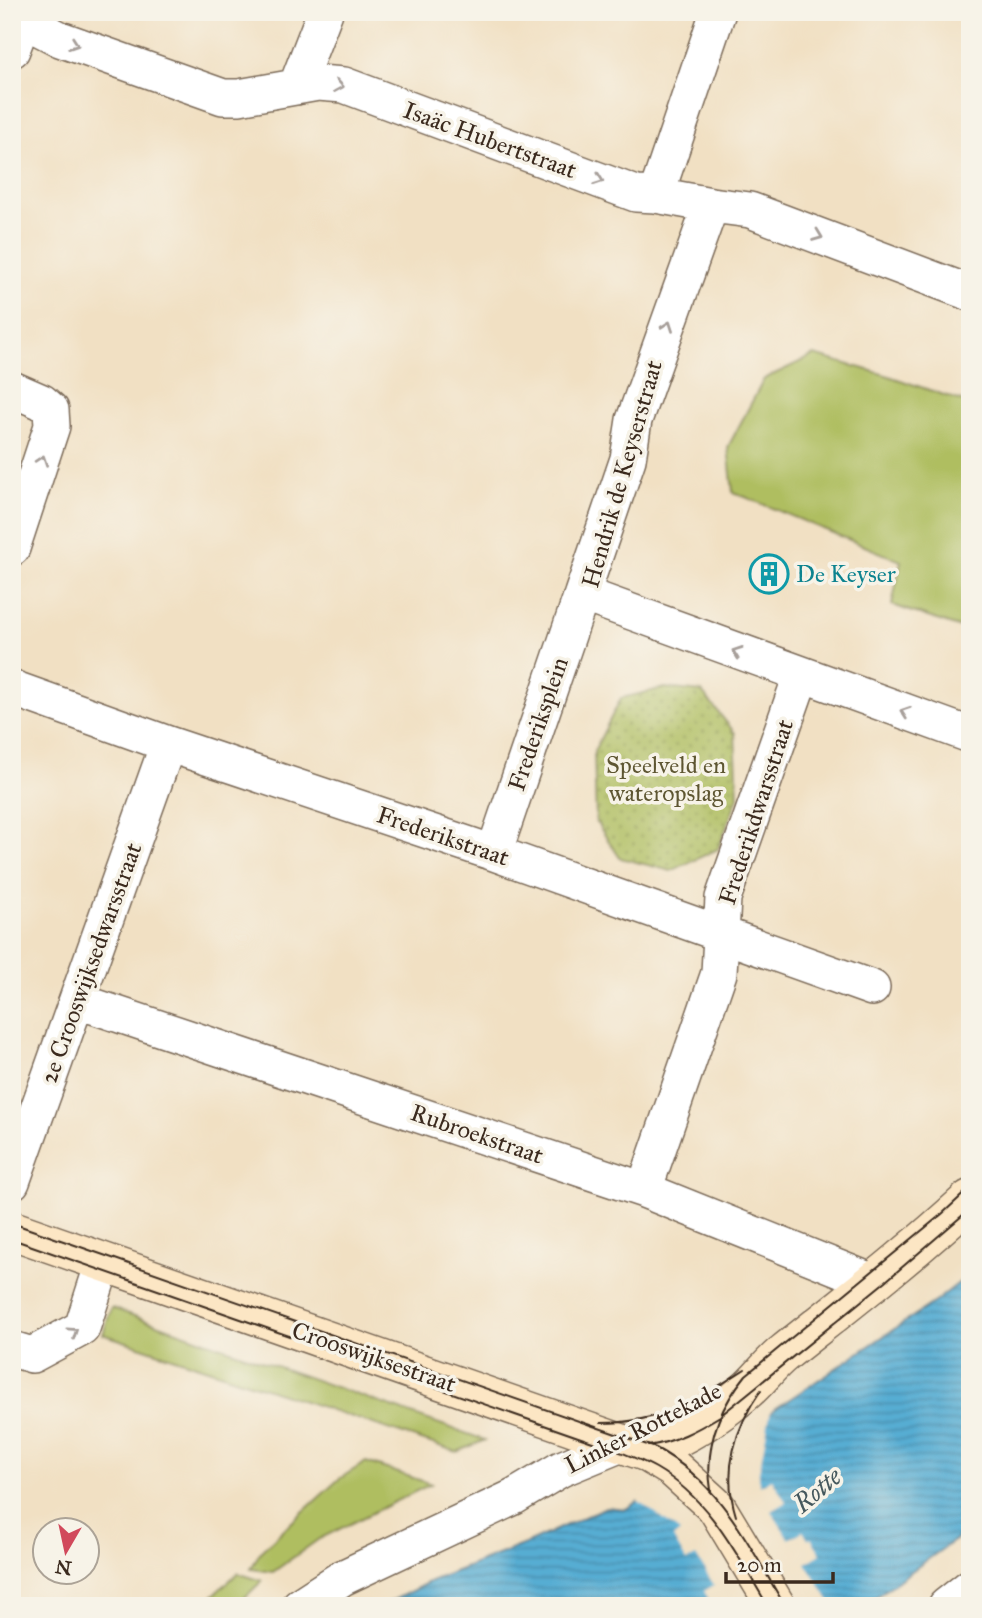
<svg xmlns="http://www.w3.org/2000/svg" width="982" height="1618" font-family="'IM FELL Great Primer',serif">
	<style>
		.grass { fill: #afbe60; stroke: #75743f; stroke-width: 2 }
		.park { fill: url(#park-dots); stroke: #75743f; stroke-width: 2 }
		.water { fill: url(#water-rules); stroke: #496c78; stroke-width: 2 }
		.pier { fill: #f1e0c3 }
		.lines { fill: none; stroke-linecap: round; stroke-linejoin: round }
		.street-casing { stroke: #7b6a58; stroke-width: 38 }
		.secondary-casing { stroke: #7b6a58; stroke-width: 41 }
		.street { stroke: #fff; stroke-width: 35 }
		.secondary { stroke: #fce6c4; stroke-width: 38 }
		.tram { stroke: #3b2a1e; stroke-width: 2 }
		.oneway { stroke: #a79f9a }
		.labels { text-anchor: middle; stroke-width: 7; stroke-linejoin: round; paint-order: stroke }
		.street-label { font-size: 24px; fill: #3b2a1e; stroke: #f7f3e8 }
		.culture-label { font-size: 24px; fill: #0d838f; stroke: #f7f3e8; text-anchor: start }
		.park-label { font-size: 24px; fill: #5e5632; stroke: #f7f3e8 }
		.water-label { font-size: 26px; font-style: italic; fill: #45585d; stroke: #f7f3e8 }
	</style>
	<defs>
		<pattern id="park-dots" width="8" height="8" patternUnits="userSpaceOnUse" patternTransform="scale(1.75)"><rect width="8" height="8" fill="#afbe60"/><path d="M2 2h.1M6 6h.1" fill="none" stroke="#909b4f" stroke-width="1.8" stroke-linecap="round"/></pattern>
		<pattern id="water-rules" width="6" height="5" patternUnits="userSpaceOnUse" patternTransform="scale(1.75)"><rect width="6" height="5" fill="#57add3"/><path d="M0 2.5h6" fill="none" stroke="#498dab"/></pattern>
	</defs>
	<rect width="100%" height="100%" fill="#f7f3e8"/>
	<filter id="ink" filterUnits="userSpaceOnUse"><feTurbulence type="fractalNoise" baseFrequency=".0143" numOctaves="2"/><feDisplacementMap in="SourceGraphic" scale="14" xChannelSelector="R" yChannelSelector="G"/><feConvolveMatrix kernelMatrix="1 2 1 2 8 2 1 2 1" color-interpolation-filters="sRGB"/></filter>
	<filter id="wash" filterUnits="userSpaceOnUse"><feTurbulence type="fractalNoise" baseFrequency=".00686" numOctaves="4" result="noise"/><feDisplacementMap in="SourceGraphic" scale="28" xChannelSelector="R" yChannelSelector="G"/><feGaussianBlur stdDeviation="1.57" result="paint"/><feColorMatrix in="noise" values="0 0 0 0 0 0 0 0 0 0 0 0 0 0 0 0 0 1.4 0 .05"/><feComposite in="paint" operator="in"/></filter>
	<g filter="url(#wash)">
		<rect width="100%" height="100%" fill="#f1e0c3"/>
		<path class="grass" d="M 814,355 L 886,375 L 970,404 L 970,631 L 892,605 L 901,561 L 733,492 L 728,447 L 764,379 Z
			M 111,1308 L 112,1308 L 485,1440 L 457,1452 L 103,1334 Z
			M 366,1462 L 431,1484 L 319,1539 L 273,1572 L 251,1569 L 260,1552 L 282,1531 L 339,1479 Z
			M 238,1573 L 262,1581 L 236,1606 L 201,1606 Z"/>
		<path class="park" d="M 665,688 L 702,692 L 735,733 L 738,797 L 718,849 L 671,871 L 620,858 L 596,822 L 594,751 L 621,698 Z"/>
		<path class="water" d="M 970,1274 L 970,1529 L 863,1606 L 382,1606 L 431,1581 L 525,1544 L 606,1507 L 626,1509 L 936,1301 Z"/>
		<path class="pier" d="M 771,1409 L 758,1477 L 760,1486 L 772,1479 L 786,1502 L 771,1511 L 789,1539 L 803,1531 L 808,1539 L 811,1538 L 821,1554 L 806,1563 L 833,1606 L 713,1606 L 704,1591 L 714,1585 L 696,1556 L 686,1561 L 673,1538 L 680,1532 L 636,1499 Z"/>
	</g>
	<g filter="url(#ink)">
		<g class="lines">
			<g class="street-casing">
				<path id="street" d="M 12,14 L 60,39 L 223,97 L 239,97 L 318,83 L 344,85 L 636,194 L 656,195 L 711,205 L 750,210 L 970,293
					M 12,50 L 23,20
					M 296,87 L 325,12
					M 656,195 L 718,12
					M 711,205 L 634,420 L 628,459 L 582,594 L 970,735
					M 12,389 L 42,402 L 51,410 L 52,426 L 12,548
					M 12,688 L 168,744 L 494,853 L 872,988
					M 494,853 L 582,594
					M 78,1001 L 644,1190 L 863,1278 L 870,1284
					M 12,1182 L 168,744
					M 644,1190 L 719,973 L 723,898 L 801,676
					M 12,1349 L 32,1355 L 82,1328 L 103,1263
					M 299,1606 L 342,1578 L 514,1497 L 561,1469 L 624,1443
					M 946,1606 L 970,1587"/>
			</g>
			<g class="secondary-casing">
				<path id="secondary" d="M 12,1230 L 646,1452 L 674,1469 L 717,1508 L 776,1606
					M 646,1452 C 682,1437 717,1417 746,1391 C 760,1379 770,1364 784,1353 C 847,1303 911,1254 970,1199"/>
			</g>
			<use href="#street" class="street"/>
			<use href="#secondary" class="secondary"/>
			<path class="tram" d="M 12,1223 L 656,1448 C 722,1484 748,1544 785,1606
				M 12,1239 L 581,1438 C 606,1447 633,1455 656,1468 C 710,1499 737,1555 768,1606
				M 601,1423 C 661,1423 696,1401 745,1369
				M 648,1446 C 675,1442 697,1430 720,1416 L 886,1281 L 970,1209
				M 711,1490 C 704,1446 719,1408 746,1375 L 942,1214 L 970,1188
				M 736,1516 C 722,1472 735,1427 761,1390"/>
		</g>
		<defs><path id="oneway-chevron" d="M-2-3.5L2.5 0L-2 3.5" fill="none" stroke-width="1.6" stroke-linecap="round" stroke-linejoin="round" transform="scale(1.75)"/></defs>
		<g class="oneway">
			<use href="#oneway-chevron" transform="translate(74 44) rotate(19)"/>
			<use href="#oneway-chevron" transform="translate(339 86) rotate(10)"/>
			<use href="#oneway-chevron" transform="translate(599 180) rotate(20)"/>
			<use href="#oneway-chevron" transform="translate(818 236) rotate(21)"/>
			<use href="#oneway-chevron" transform="translate(668 326) rotate(-70)"/>
			<use href="#oneway-chevron" transform="translate(42 460) rotate(-71)"/>
			<use href="#oneway-chevron" transform="translate(737 652) rotate(-160)"/>
			<use href="#oneway-chevron" transform="translate(905 712) rotate(-161)"/>
			<use href="#oneway-chevron" transform="translate(73 1332) rotate(-34)"/>
		</g>
	</g>
	<defs>
		<g id="building-ring" transform="scale(2.0125)"><circle r="9.5" fill="#f7f3e8" stroke="#0f9aa8" stroke-width="1.5"/><path d="M-4-6H4V6H1V3H-1V6H-4ZM-2.5-4.3h1.7v1.8h-1.7ZM.8-4.3h1.7v1.8H.8ZM-2.5-1h1.7V.8h-1.7ZM.8-1h1.7V.8H.8Z" fill="#0f9aa8"/></g>
	</defs>
	<g fill-rule="evenodd">
		<use href="#building-ring" x="769" y="574"/>
	</g>
	<g class="labels">
		<g class="street-label">
			<text transform="translate(490 140) rotate(20)" y="8">Isaäc Hubertstraat</text>
			<text transform="translate(622 474) rotate(-74)" y="8">Hendrik de Keyserstraat</text>
			<text transform="translate(538 724) rotate(-71)" y="8">Frederiksplein</text>
			<text transform="translate(756 812) rotate(-72)" y="8">Frederikdwarsstraat</text>
			<text transform="translate(443 836) rotate(19)" y="8">Frederikstraat</text>
			<text transform="translate(91 963) rotate(-70)" y="8">2e Crooswijksedwarsstraat</text>
			<text transform="translate(477 1134) rotate(19)" y="8">Rubroekstraat</text>
			<text transform="translate(374 1357) rotate(19)" y="8">Crooswijksestraat</text>
			<text transform="translate(643 1428) rotate(-27)" y="8">Linker Rottekade</text>
		</g>
		<g class="culture-label">
			<text x="796" y="582">De Keyser</text>
		</g>
		<g class="park-label">
			<text x="666" y="773">Speelveld en<tspan x="666" dy="28">wateropslag</tspan></text>
		</g>
		<g class="water-label">
			<text transform="translate(817 1490) rotate(-40)" y="9">Rotte</text>
		</g>
	</g>
	<rect width="982" height="1618" fill="none" stroke="#f7f3e8" stroke-width="42"/>
	<g transform="translate(66 1551) rotate(189)"><circle r="33" fill="#f7f3e8" stroke="#aca397" stroke-width="2"/>
	<path d="M0-5L12 26L0 18L-12 26Z" fill="#d1495b"/>
	<text y="-10" font-size="19" font-weight="bold" text-anchor="middle" fill="#3b2a1e">N</text>
	</g>
	<path d="M726 1572v10h107v-10" fill="none" stroke="#3b2a1e" stroke-width="3.5"/>
	<text x="737" y="1572" font-size="21" fill="#3b2a1e" stroke="#f7f3e8" stroke-width="5" paint-order="stroke">20 m</text>
</svg>
